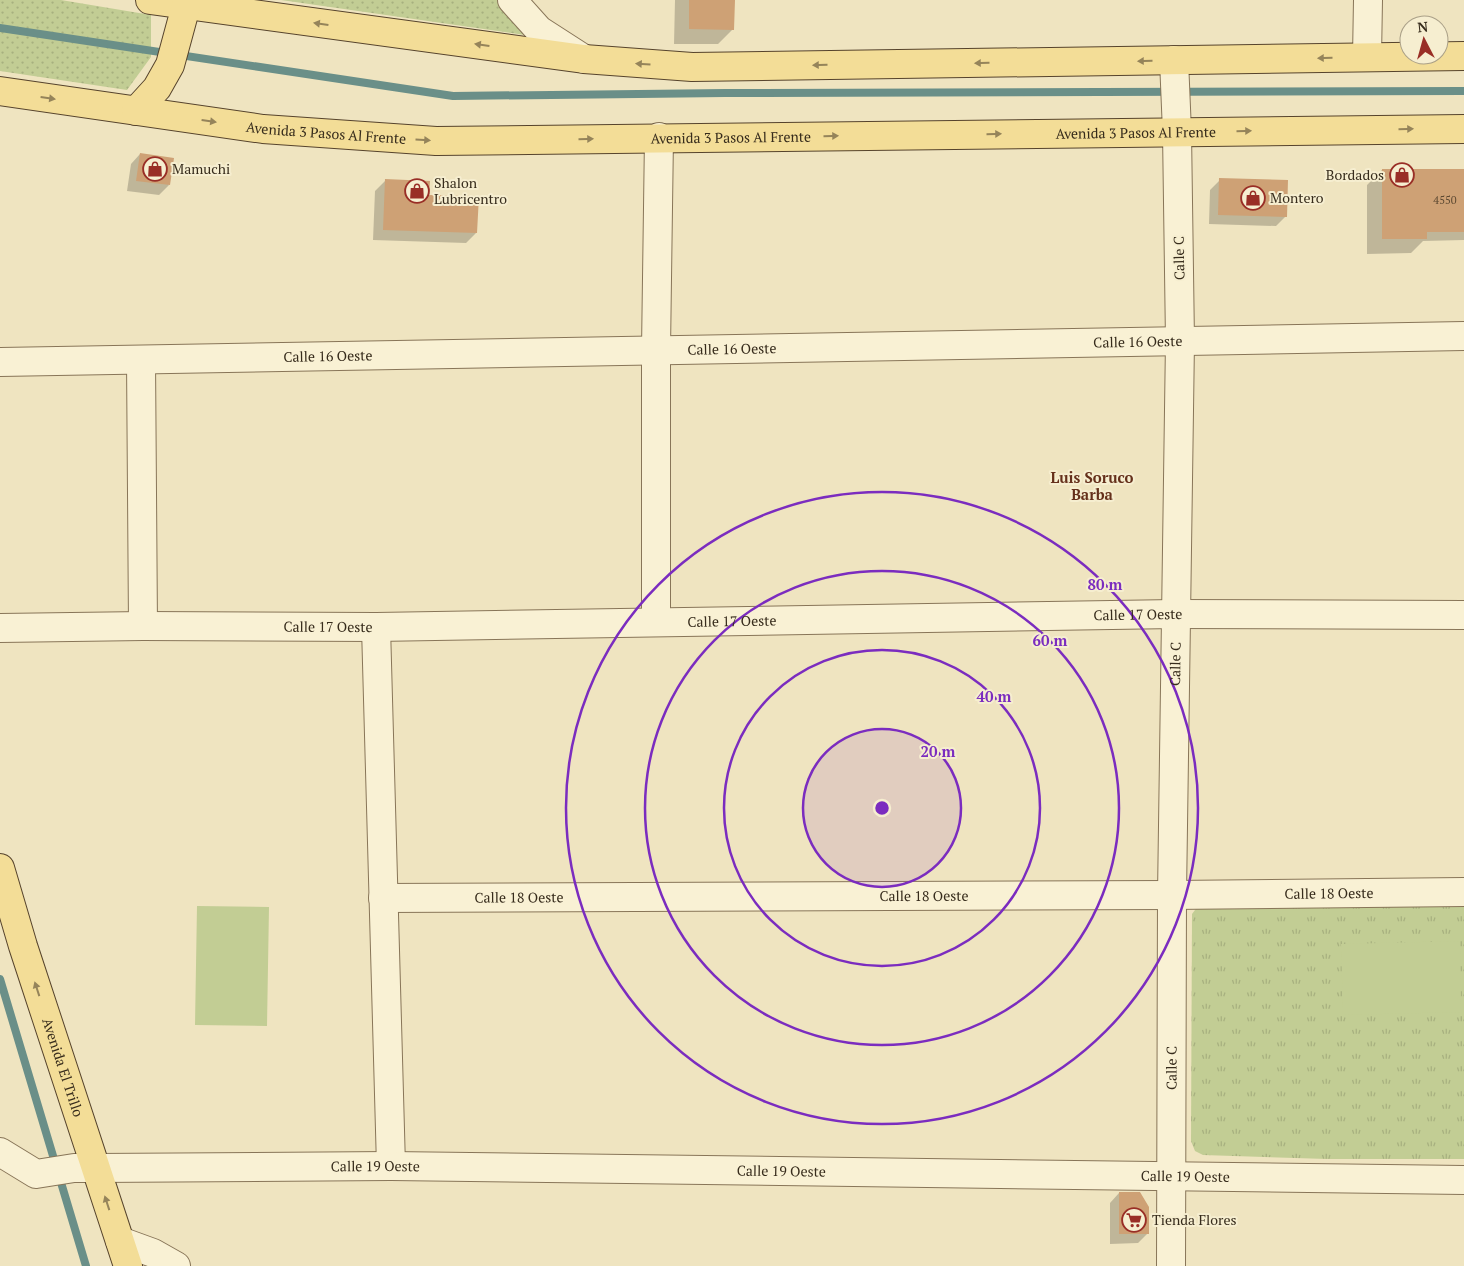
<svg xmlns="http://www.w3.org/2000/svg" width="1464" height="1266" font-family="'PT Serif',serif">
	<style>
		.grass { fill: url(#grass-dots) }
		.park { fill: url(#park-tufts) }
		.pitch { fill: #c2cd94 }
		.shadow { fill: #0003 }
		.lines { fill: none; stroke-linecap: round; stroke-linejoin: round }
		.stream { stroke: #6a8f88; stroke-width: 8 }
		.building { fill: #cea175 }
		.minor-casing { stroke: #887558; stroke-width: 30 }
		.major-casing { stroke: #56432c; stroke-width: 30 }
		.minor { stroke: #f9f1d4; stroke-width: 28 }
		.major { stroke: #f3dd97; stroke-width: 28 }
		.oneway { fill: #95845a }
		.ring { fill: none; stroke: #7b2cbf; stroke-width: 2.5 }
		.labels { text-anchor: middle; stroke-width: 4; stroke-linejoin: round; paint-order: stroke }
		.number-label { font-size: 11px; fill: #5d4932 }
		.street-label { font-size: 14px; fill: #372c1c; stroke: #f6eed0 }
		.poi-label { font-size: 14px; fill: #372c1c; stroke: #f6eed0; text-anchor: start }
		.neighbourhood-label { font-size: 15px; font-weight: bold; fill: #65301b; stroke: #f6eed0 }
		.centre { fill: #7b2cbf; stroke: #f6eed0; stroke-width: 2.5 }
		.ring-label { font-size: 15px; text-anchor: middle; font-weight: bold; fill: #7b2cbf; stroke: #f6eed0; stroke-width: 4; stroke-linejoin: round; paint-order: stroke }
	</style>
	<defs>
		<pattern id="grass-dots" width="8" height="8" patternUnits="userSpaceOnUse" patternTransform="scale(1.25)"><rect width="8" height="8" fill="#c2cd94"/><path d="M2 2h.1M6 6h.1" fill="none" stroke="#a7b07f" stroke-width="1.8" stroke-linecap="round"/></pattern>
		<pattern id="park-tufts" width="24" height="20" patternUnits="userSpaceOnUse" patternTransform="scale(1.25)"><rect width="24" height="20" fill="#c2cd94"/><path d="M3 7l-1-3M5 7V3M7 7l1-3M15 17l-1-3M17 17v-4M19 17l1-3" fill="none" stroke="#a7b07f"/></pattern>
	</defs>
	<rect width="100%" height="100%" fill="#efe4c0"/>
	<path class="grass" d="M 0,0 L 61,0 L 151,15 L 151,57 L 127,90 L 0,71 Z
		M 281,0 L 497,0 L 511,17 L 532,36 Z"/>
	<path class="park" d="M 1464,901 L 1464,1159 L 1327,1159 L 1203,1155 L 1195,1151 L 1191,1141 L 1192,914 L 1198,906 Z"/>
	<path class="pitch" d="M 197,906 L 269,907 L 267,1026 L 195,1025 Z
		M 1460,941 L 1461,1012 L 1343,1015 L 1341,944 Z"/>
	<path class="shadow" d="M 675,0 L 733,0 L 733,29 L 718,44 L 674,44 Z
		M 140,154 L 169,185 L 159,195 L 127,191 L 131,164 Z
		M 1382,170 L 1464,170 L 1464,240 L 1423,241 L 1411,253 L 1367,254 L 1367,185 Z
		M 1220,180 L 1286,216 L 1276,226 L 1209,224 L 1210,190 Z
		M 385,181 L 428,196 L 476,233 L 466,243 L 373,240 L 375,191 Z
		M 1119,1193 L 1148,1233 L 1138,1243 L 1110,1244 L 1110,1203 Z"/>
	<g class="lines">
		<path class="stream" d="M 0,28 L 453,96 L 725,93 L 1464,91
			M 0,979 L 86,1266"/>
	</g>
	<path class="building" d="M 689,0 L 735,0 L 734,30 L 689,29 Z
		M 140,153 L 174,158 L 170,185 L 136,181 Z
		M 1382,169 L 1464,169 L 1464,232 L 1427,232 L 1427,239 L 1382,239 Z
		M 1219,178 L 1288,180 L 1287,217 L 1218,215 Z
		M 385,179 L 430,181 L 429,195 L 479,196 L 477,233 L 383,230 Z
		M 1119,1192 L 1140,1192 L 1149,1207 L 1149,1234 L 1119,1234 Z"/>
	<g class="lines">
		<g class="minor-casing">
			<g id="minor">
				<path d="M 512,0 L 539,30 L 584,59"/>
				<path d="M 1367,57 L 1368,0"/>
				<path d="M 141,360 L 143,626"/>
				<path id="s1" d="M 0,362 L 1464,336"/>
				<path d="M 656,621 L 656,349 L 659,137"/>
				<path d="M 376,627 L 391,1166"/>
				<path id="s2" d="M 0,628 L 143,626 L 376,627 L 1175,614 L 1464,615"/>
				<path id="s3" d="M 383,898 L 1172,895 L 1464,892"/>
				<path id="s4" d="M 0,1152 L 36,1174 L 74,1168 L 96,1168 L 391,1166 L 1464,1180"/>
				<path d="M 120,1241 L 153,1253 L 176,1266"/>
				<path id="s5" d="M 1171,1266 L 1172,895 L 1180,341 L 1177,132 L 1174,60"/>
			</g>
		</g>
		<g class="major-casing">
			<g id="major">
				<path d="M 150,0 L 584,59 L 692,67 L 1464,56"/>
				<path id="s6" d="M 0,91 L 263,129 L 436,141 L 1464,129"/>
				<path d="M 136,111 L 157,88 L 170,65 L 186,6"/>
				<path id="s7" d="M 0,868 L 23,946 L 128,1266"/>
			</g>
		</g>
		<use href="#minor" class="minor"/>
		<use href="#major" class="major"/>
	</g>
	<defs><path id="oneway-solid" d="M-6-.8H1V-3.2L6.5 0L1 3.2V.8H-6Z" transform="scale(1.25)"/></defs>
	<g class="oneway">
		<use href="#oneway-solid" transform="translate(321 24) rotate(-172)"/>
		<use href="#oneway-solid" transform="translate(482 45) rotate(-172)"/>
		<use href="#oneway-solid" transform="translate(1325 58) rotate(179)"/>
		<use href="#oneway-solid" transform="translate(1145 61) rotate(179)"/>
		<use href="#oneway-solid" transform="translate(982 63) rotate(179)"/>
		<use href="#oneway-solid" transform="translate(643 64) rotate(-176)"/>
		<use href="#oneway-solid" transform="translate(820 65) rotate(179)"/>
		<use href="#oneway-solid" transform="translate(48 98) rotate(8)"/>
		<use href="#oneway-solid" transform="translate(209 121) rotate(8)"/>
		<use href="#oneway-solid" transform="translate(1406 129) rotate(-1)"/>
		<use href="#oneway-solid" transform="translate(1244 131) rotate(-1)"/>
		<use href="#oneway-solid" transform="translate(994 134) rotate(-1)"/>
		<use href="#oneway-solid" transform="translate(831 136) rotate(-1)"/>
		<use href="#oneway-solid" transform="translate(586 139) rotate(-1)"/>
		<use href="#oneway-solid" transform="translate(423 140) rotate(4)"/>
		<use href="#oneway-solid" transform="translate(37 989) rotate(-108)"/>
		<use href="#oneway-solid" transform="translate(107 1203) rotate(-108)"/>
	</g>
	<circle cx="882" cy="808" r="79" fill="#7b2cbf" fill-opacity=".12"/>
	<g class="ring">
		<circle cx="882" cy="808" r="79"/>
		<circle cx="882" cy="808" r="158"/>
		<circle cx="882" cy="808" r="237"/>
		<circle cx="882" cy="808" r="316"/>
	</g>
	<defs>
		<g id="shop-ring" transform="scale(1.25)"><circle r="9.5" fill="#f6eed0" stroke="#992e26" stroke-width="1.5"/><path d="M-5-2.5h2.3a2.7 3.5 0 0 1 5.4 0H5L5.5 6h-11ZM-1.5-2.5h3a1.5 2.3 0 0 0-3 0Z" fill="#992e26"/></g>
		<g id="supermarket-ring" transform="scale(1.25)"><circle r="9.5" fill="#f6eed0" stroke="#992e26" stroke-width="1.5"/><path d="M-6-5.5h2.5l.6 2H6L4.5 2H-2.5L-4.4-4H-6ZM-1.5 3.2a1.3 1.3 0 1 0 .1 0ZM3 3.2a1.3 1.3 0 1 0 .1 0Z" fill="#992e26"/></g>
	</defs>
	<g fill-rule="evenodd">
		<use href="#shop-ring" x="155" y="169"/>
		<use href="#shop-ring" x="1402" y="175"/>
		<use href="#shop-ring" x="417" y="191"/>
		<use href="#shop-ring" x="1253" y="198"/>
		<use href="#supermarket-ring" x="1134" y="1220"/>
	</g>
	<g class="labels">
		<g class="number-label">
			<text x="1445" y="204">4550</text>
		</g>
		<g class="street-label">
			<text dy="5" stroke="none"><textPath href="#s6" startOffset="329">Avenida 3 Pasos Al Frente</textPath></text>
			<text dy="5" stroke="none"><textPath href="#s6" startOffset="1139">Avenida 3 Pasos Al Frente</textPath></text>
			<text dy="5" stroke="none"><textPath href="#s6" startOffset="734">Avenida 3 Pasos Al Frente</textPath></text>
			<text transform="translate(1179 258) rotate(-91)" y="5">Calle C</text>
			<text dy="5" stroke="none"><textPath href="#s1" startOffset="1138">Calle 16 Oeste</textPath></text>
			<text dy="5" stroke="none"><textPath href="#s1" startOffset="732">Calle 16 Oeste</textPath></text>
			<text dy="5" stroke="none"><textPath href="#s1" startOffset="328">Calle 16 Oeste</textPath></text>
			<text dy="5" stroke="none"><textPath href="#s2" startOffset="1138">Calle 17 Oeste</textPath></text>
			<text dy="5" stroke="none"><textPath href="#s2" startOffset="732">Calle 17 Oeste</textPath></text>
			<text dy="5" stroke="none"><textPath href="#s2" startOffset="328">Calle 17 Oeste</textPath></text>
			<text dy="5" stroke="none"><textPath href="#s5" startOffset="602">Calle C</textPath></text>
			<text dy="5" stroke="none"><textPath href="#s3" startOffset="946">Calle 18 Oeste</textPath></text>
			<text dy="5" stroke="none"><textPath href="#s3" startOffset="541">Calle 18 Oeste</textPath></text>
			<text dy="5" stroke="none"><textPath href="#s3" startOffset="136">Calle 18 Oeste</textPath></text>
			<text dy="5" stroke="none"><textPath href="#s7" startOffset="209">Avenida El Trillo</textPath></text>
			<text dy="5" stroke="none"><textPath href="#s5" startOffset="198">Calle C</textPath></text>
			<text dy="5" stroke="none"><textPath href="#s4" startOffset="382">Calle 19 Oeste</textPath></text>
			<text dy="5" stroke="none"><textPath href="#s4" startOffset="788">Calle 19 Oeste</textPath></text>
			<text dy="5" stroke="none"><textPath href="#s4" startOffset="1192">Calle 19 Oeste</textPath></text>
		</g>
		<g class="poi-label">
			<text x="172" y="174">Mamuchi</text>
			<text x="1384" y="180" text-anchor="end">Bordados</text>
			<text x="434" y="188">Shalon<tspan x="434" dy="16">Lubricentro</tspan></text>
			<text x="1270" y="203">Montero</text>
			<text x="1152" y="1225">Tienda Flores</text>
		</g>
		<g class="neighbourhood-label">
			<text x="1092" y="483">Luis Soruco<tspan x="1092" dy="17">Barba</tspan></text>
		</g>
	</g>
	<circle cx="882" cy="808" r="8" class="centre"/>
	<g class="ring-label">
		<text x="1105" y="590">80 m</text>
		<text x="1050" y="646">60 m</text>
		<text x="994" y="702">40 m</text>
		<text x="938" y="757">20 m</text>
	</g>
	<g transform="translate(1424 40) rotate(354)"><circle r="24" fill="#f6eed0" stroke="#aaa088"/>
	<path d="M0-4L9 19L0 12L-9 19Z" fill="#992e26"/>
	<text y="-8" font-size="14" font-weight="bold" text-anchor="middle" fill="#372c1c">N</text>
	</g>
</svg>
